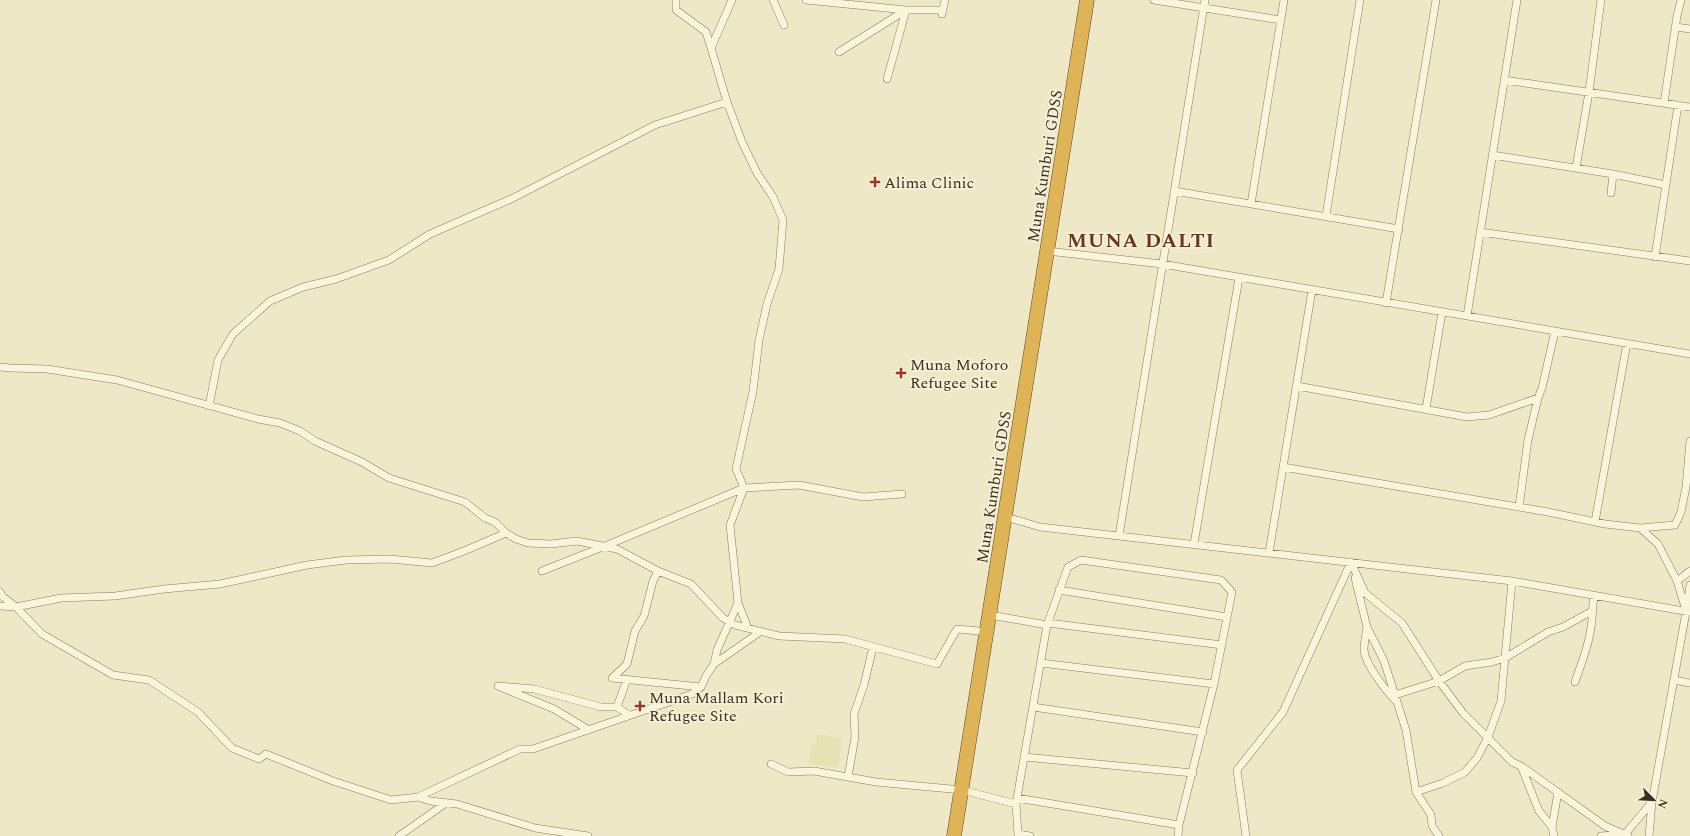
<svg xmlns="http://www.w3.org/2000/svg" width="1690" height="836" font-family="Spectral,serif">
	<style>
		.farmland { fill: #e5e3b4 }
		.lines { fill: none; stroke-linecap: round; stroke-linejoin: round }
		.street-casing { stroke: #8b7b5c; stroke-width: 8 }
		.highway-casing { stroke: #594830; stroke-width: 15 }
		.street { stroke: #f9f4da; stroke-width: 7 }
		.highway { stroke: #deb457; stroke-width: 14 }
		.poi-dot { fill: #9b382b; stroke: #f6f1d6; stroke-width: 1.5 }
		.labels { text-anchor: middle; stroke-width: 3.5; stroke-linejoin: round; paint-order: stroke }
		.street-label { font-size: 16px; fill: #3b3020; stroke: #f6f1d6 }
		.poi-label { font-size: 16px; fill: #3b3020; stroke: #f6f1d6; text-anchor: start }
		.district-label { font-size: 20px; font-weight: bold; letter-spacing: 1px; fill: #68371e; stroke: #f6f1d6 }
	</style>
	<rect width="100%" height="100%" fill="#efe8c7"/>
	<path class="farmland" d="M 817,734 L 842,738 L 838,768 L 809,764 L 811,744 L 816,744 Z"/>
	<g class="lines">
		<g class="street-casing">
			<path id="street" d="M 676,0 L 676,10 L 706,32 L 711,48
				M 773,0 L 784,25
				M 806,0 L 906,10 L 887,79
				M 1154,0 L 1281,20
				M 942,14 L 945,0
				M 1676,27 L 1690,29
				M 839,52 L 906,10 L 943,10
				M 1504,80 L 1690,107
				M 1664,103 L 1677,16 L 1681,0
				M 1492,155 L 1613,174 L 1666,185
				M 1576,168 L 1589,92 L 1601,0
				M 1174,191 L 1399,229
				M 1611,193 L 1613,174
				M 1251,204 L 1284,0
				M 1326,216 L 1360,0
				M 1480,232 L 1690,261
				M 1047,251 L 1162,264 L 1690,354
				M 1655,257 L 1678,105
				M 1386,303 L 1436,0
				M 1467,316 L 1517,0
				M 0,367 L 10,368 L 47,369 L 117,380 L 258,419 L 280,423 L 300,431 L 315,441 L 362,462 L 389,478 L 465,502 L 485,518 L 495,522 L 506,533
				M 1297,386 L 1467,417 L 1489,415 L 1538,398
				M 209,406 L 218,360 L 233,334 L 270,301 L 303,287 L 336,279 L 389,260 L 430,234 L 511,199 L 655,125 L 727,102
				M 1426,409 L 1442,312
				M 1283,467 L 1548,512 L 1605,524 L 1640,528 L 1675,525 L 1681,512 L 1686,487 L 1690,441
				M 1519,507 L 1528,440 L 1538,398 L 1542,388 L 1555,331
				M 1006,517 L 1040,527 L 1512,581 L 1690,612
				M 1595,522 L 1627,343
				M 1640,528 L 1658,544 L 1677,581 L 1686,610
				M 1119,536 L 1205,0
				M 1194,544 L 1239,278
				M 1269,553 L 1312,290
				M 1351,562 L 1365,593 L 1402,623 L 1439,681 L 1463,713 L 1512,762 L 1521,766 L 1605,826 L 1628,836
				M 542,571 L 605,546 L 744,488 L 736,469 L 753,391 L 759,340 L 767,304 L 779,269 L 783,220 L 773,197 L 757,173 L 742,142 L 727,102 L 711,48 L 732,0
				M 658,571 L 653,581 L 644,616 L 635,631 L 627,664 L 612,678 L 701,687
				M 1355,578 L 1367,627 L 1384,661 L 1406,730 L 1416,792 L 1431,815 L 1432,826 L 1439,836
				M 1677,581 L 1690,571
				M 1059,590 L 1227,617
				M 0,592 L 2,596 L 16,607 L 42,634 L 113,675 L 149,680 L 198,712 L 232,748 L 259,759 L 266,754 L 333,781 L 391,800 L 418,797 L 430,801 L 457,804 L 535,828 L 588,836
				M 0,606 L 16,607 L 61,598 L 115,596 L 164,589 L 220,584 L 307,565 L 346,560 L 390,559 L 432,563 L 464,551 L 506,533 L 516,539 L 528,543 L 551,544 L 577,541 L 617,549 L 658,571 L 691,584 L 723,618 L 735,625 L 779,636 L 845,639 L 937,664 L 957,629 L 979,631
				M 990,615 L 1047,625
				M 1048,623 L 1222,645
				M 1367,627 C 1366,635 1364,642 1364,650 C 1365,664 1386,691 1396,701
				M 748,628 L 738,603 L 730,525 L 744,488 L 799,485 L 863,497 L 902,494
				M 1041,663 L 1214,684
				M 714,664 L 717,650 L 738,603
				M 627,679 L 617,707 L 629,715
				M 1674,680 L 1690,683
				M 1575,682 C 1581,664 1589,646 1591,627 C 1593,617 1592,607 1594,596
				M 1395,695 L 1439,681 L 1465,666 L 1492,662 L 1505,658 L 1548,632 L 1563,627 L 1592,611
				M 1033,707 L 1203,732
				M 589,730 L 554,709 L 498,686 L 534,689 L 601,707 L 617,707
				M 1024,757 L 1193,773
				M 771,764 L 788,772 L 814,771 L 876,782 L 962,790 L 1016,804
				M 1521,766 L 1539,811 L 1552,827
				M 848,777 L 855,737 L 854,714 L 864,685 L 873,647
				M 1416,792 L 1443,783 L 1465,772 L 1477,758 L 1488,737 L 1501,701 L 1512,581
				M 418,797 L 520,749 L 533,749 L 692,694 L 701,687 L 706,676 L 714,664 L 760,632
				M 1017,798 L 1179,825
				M 399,836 L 446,803
				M 1030,836 L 1018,834 L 1016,804 L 1047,625 L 1068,567 L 1081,560 L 1221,580 L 1232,592 L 1214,684 L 1179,825 L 1178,836
				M 1246,836 L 1237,770 L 1283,712 L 1351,562
				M 1554,836 L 1552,827 L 1558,792
				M 1601,836 L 1625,834 L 1652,802
				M 1649,836 L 1652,802 L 1686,612 L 1690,585"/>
		</g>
		<g class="highway-casing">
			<path id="highway" d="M 954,836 L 1087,0"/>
		</g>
		<use href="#street" class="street"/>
		<use href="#highway" class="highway"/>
	</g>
	<g class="poi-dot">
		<path d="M873 176h4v4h4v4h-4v4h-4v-4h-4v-4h4z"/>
		<path d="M899 367h4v4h4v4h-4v4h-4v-4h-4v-4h4z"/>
		<path d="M638 700h4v4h4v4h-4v4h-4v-4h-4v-4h4z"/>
	</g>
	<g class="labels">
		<g class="street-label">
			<text transform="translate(1044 166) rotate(-81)" y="6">Muna Kumburi GDSS</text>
			<text transform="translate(993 487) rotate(-81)" y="6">Muna Kumburi GDSS</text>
		</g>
		<g class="poi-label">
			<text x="884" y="188">Alima Clinic</text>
			<text x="910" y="370">Muna Moforo<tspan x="910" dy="18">Refugee Site</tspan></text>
			<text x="649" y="703">Muna Mallam Kori<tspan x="649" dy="18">Refugee Site</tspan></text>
		</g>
		<g class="district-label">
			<text x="1141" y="247">MUNA DALTI</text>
		</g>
	</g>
	<g transform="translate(1654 800) rotate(114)" stroke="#f6f1d6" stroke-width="3" paint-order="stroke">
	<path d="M0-3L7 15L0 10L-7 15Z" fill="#3b3020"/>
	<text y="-6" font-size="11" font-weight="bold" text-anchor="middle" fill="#3b3020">N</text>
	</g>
</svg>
